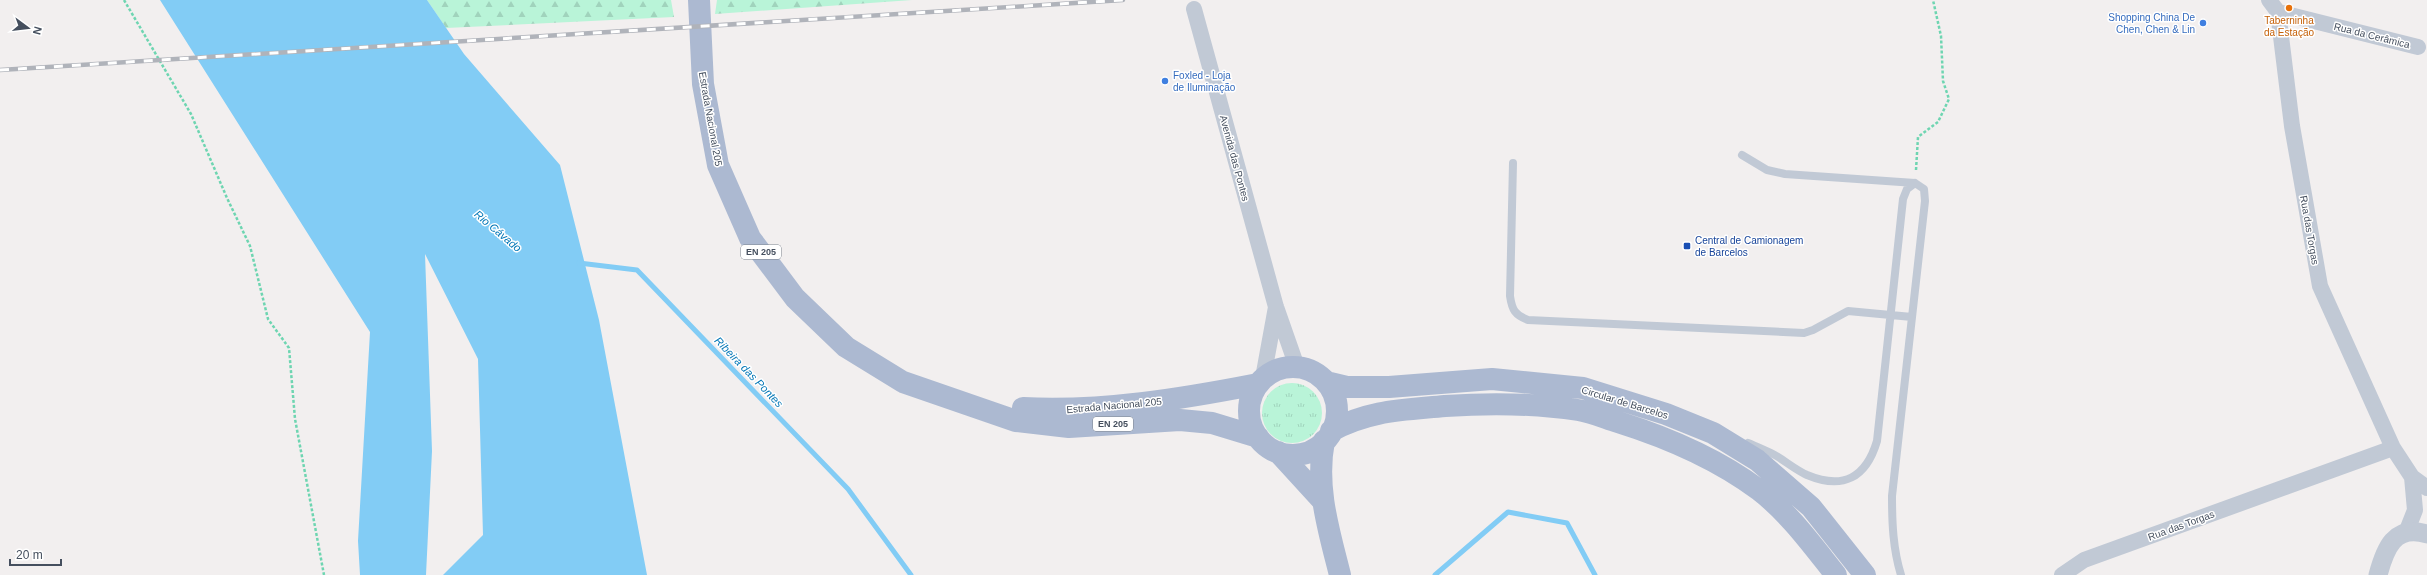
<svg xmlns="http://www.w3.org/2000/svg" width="2427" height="575" font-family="Arial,sans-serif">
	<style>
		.grass { fill: url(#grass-tufts) }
		.forest { fill: url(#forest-firs) }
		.water { fill: #82ccf5 }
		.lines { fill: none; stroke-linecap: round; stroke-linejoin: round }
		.stream { stroke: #82ccf5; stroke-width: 5 }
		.path { stroke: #6ed5b1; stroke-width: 2.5; stroke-dasharray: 3 2; stroke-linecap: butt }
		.service { stroke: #c1c9d5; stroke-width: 8 }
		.minor { stroke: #c1c9d5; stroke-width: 16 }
		.tertiary { stroke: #c1c9d5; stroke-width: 19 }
		.primary { stroke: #acb9d1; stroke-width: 22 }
		.rail-casing { stroke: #b0b3ba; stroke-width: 4.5 }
		.rail { stroke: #fff; stroke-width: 3; stroke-dasharray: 9; stroke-linecap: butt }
		.food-dot { fill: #e8710a; stroke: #fff; stroke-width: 1.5 }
		.shop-dot { fill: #3f7fe0; stroke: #fff; stroke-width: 1.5 }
		.transit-dot { fill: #1a4fb4; stroke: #fff; stroke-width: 1.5 }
		.labels { text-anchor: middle; stroke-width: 3; stroke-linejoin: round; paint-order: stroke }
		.shield { fill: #fff; stroke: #7d848e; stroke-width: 1 }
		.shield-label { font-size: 9px; font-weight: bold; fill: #454f5e }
		.shop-label { font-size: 10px; fill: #366cbe; stroke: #fff; text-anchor: end }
		.food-label { font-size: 10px; fill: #c56008; stroke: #fff }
		.street-label { font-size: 10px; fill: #454f5e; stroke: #fff }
		.transit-label { font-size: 10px; fill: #164399; stroke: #fff; text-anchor: start }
		.water-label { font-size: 11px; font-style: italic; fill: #0076b6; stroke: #fff }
	</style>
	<defs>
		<pattern id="grass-tufts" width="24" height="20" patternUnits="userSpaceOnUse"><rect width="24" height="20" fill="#b9f4d8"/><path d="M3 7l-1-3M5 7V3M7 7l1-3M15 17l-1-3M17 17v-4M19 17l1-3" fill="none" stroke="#a0d3bc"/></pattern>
		<pattern id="forest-firs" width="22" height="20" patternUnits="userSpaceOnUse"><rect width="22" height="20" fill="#b9f4d8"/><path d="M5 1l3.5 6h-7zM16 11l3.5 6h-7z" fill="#a0d3bc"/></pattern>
	</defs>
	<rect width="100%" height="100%" fill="#f2efef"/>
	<path class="grass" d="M1262 413a30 30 0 1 1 60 0a30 30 0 1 1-60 0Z"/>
	<path class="forest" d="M 427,0 L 671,0 L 674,17 L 446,28 Z
		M 717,0 L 912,0 L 715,14 Z"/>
	<path class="water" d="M 160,0 L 427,0 L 464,54 L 560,165 L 599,320 L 647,575 L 443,575 L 483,535 L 478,359 L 425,254 L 432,451 L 426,575 L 360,575 L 358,541 L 370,332 Z"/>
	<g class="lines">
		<path class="stream" d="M 579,263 L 637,270 L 848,489 L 911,575
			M 1435,575 L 1508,512 L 1567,523 L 1595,575"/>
		<path class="path" d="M 124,0 L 191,114 L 227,198 L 250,246 L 268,319 L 289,348 L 295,419 L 324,575
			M 1916,170 L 1918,137 L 1938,122 L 1949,99 L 1943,81 L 1941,36 L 1933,0"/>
		<path class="service" d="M 1742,155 L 1767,170 L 1785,174 L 1915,183 L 1924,189 L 1925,201 L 1892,496 C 1892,523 1893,549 1901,575
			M 1513,163 L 1510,296 C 1512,310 1515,315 1528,320 L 1804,333 L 1813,330 L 1848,311 L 1912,317
			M 1748,443 C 1755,446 1763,449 1771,453 C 1783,459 1794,469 1807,475 C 1843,490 1866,478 1877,441 L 1903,199 L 1907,189 L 1915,183"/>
		<path class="minor" d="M 2269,0 L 2278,12 L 2292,126 L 2320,286 L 2393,448 L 2412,477 L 2427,488
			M 1194,9 L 1276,307 L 1297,367
			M 2278,12 L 2418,47
			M 1263,378 L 1276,307
			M 2406,533 L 2415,510 L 2412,477
			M 2062,575 L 2084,560 L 2393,448"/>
		<path class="tertiary" d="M 2378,575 C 2385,549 2394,524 2427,534"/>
		<path class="primary" d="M 699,0 L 703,84 L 718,165 L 750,238 L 795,298 L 846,347 L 903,382 L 1016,421 L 1069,427 L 1180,420 L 1212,423 L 1258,437
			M1249 411a44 44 0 1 1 88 0a44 44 0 1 1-88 0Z
			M 1326,382 L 1347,387 L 1389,387 L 1492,379 L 1583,388 L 1666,414 L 1713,433 L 1757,460 L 1811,507 L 1865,575
			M 1023,408 C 1102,412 1181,399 1258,384
			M 1331,431 C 1369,410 1404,410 1445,406 C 1489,403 1533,403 1578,410 C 1591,412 1605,418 1618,422 C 1669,438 1716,458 1759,490 C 1789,513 1812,545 1836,575
			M 1324,441 C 1315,487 1329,531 1340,575
			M 1278,452 L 1322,500"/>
		<g class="rail-casing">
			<path id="rail" d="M 0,70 L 1123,0"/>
		</g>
		<use href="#rail" class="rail"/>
	</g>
	<circle class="food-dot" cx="2289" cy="8" r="4"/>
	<g class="shop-dot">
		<circle cx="2203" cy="23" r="4"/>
		<circle cx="1165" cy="81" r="4"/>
	</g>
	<rect class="transit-dot" x="1683" y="242" width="8" height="8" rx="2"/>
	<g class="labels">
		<g class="shield">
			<rect x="741" y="245" width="40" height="14" rx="3"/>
			<rect x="1093" y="417" width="40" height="14" rx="3"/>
		</g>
		<g class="shield-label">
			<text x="761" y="255">EN 205</text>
			<text x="1113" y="427">EN 205</text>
		</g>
		<g class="shop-label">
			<text x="2195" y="21">Shopping China De<tspan x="2195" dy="12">Chen, Chen &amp; Lin</tspan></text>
			<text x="1173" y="79" text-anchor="start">Foxled - Loja<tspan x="1173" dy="12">de Iluminação</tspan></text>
		</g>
		<g class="food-label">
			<text x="2289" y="24">Taberninha<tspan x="2289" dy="12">da Estação</tspan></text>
		</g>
		<g class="street-label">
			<text transform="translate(2372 35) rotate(14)" y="4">Rua da Cerâmica</text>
			<text transform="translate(711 119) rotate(80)" y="4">Estrada Nacional 205</text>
			<text transform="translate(1235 158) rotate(75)" y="4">Avenida das Pontes</text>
			<text transform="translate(2310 230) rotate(80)" y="4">Rua das Torgas</text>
			<text transform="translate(1625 402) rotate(17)" y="4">Circular de Barcelos</text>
			<text transform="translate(1114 405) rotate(-5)" y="4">Estrada Nacional 205</text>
			<text transform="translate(2181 525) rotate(-20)" y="4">Rua das Torgas</text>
		</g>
		<g class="transit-label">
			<text x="1695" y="244">Central de Camionagem<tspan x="1695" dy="12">de Barcelos</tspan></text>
		</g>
		<g class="water-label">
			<text transform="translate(498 231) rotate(40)" y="4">Rio Cávado</text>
			<text transform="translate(749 372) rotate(46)" y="4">Ribeira das Pontes</text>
		</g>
	</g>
	<g transform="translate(28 28) rotate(105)" stroke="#ffffff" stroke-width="3" paint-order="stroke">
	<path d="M0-3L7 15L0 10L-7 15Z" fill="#454f5e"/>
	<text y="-6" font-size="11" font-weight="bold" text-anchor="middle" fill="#454f5e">N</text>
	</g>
	<path d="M10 559v6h51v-6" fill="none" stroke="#454f5e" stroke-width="2"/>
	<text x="16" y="559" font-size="12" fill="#454f5e" stroke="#ffffff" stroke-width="3" paint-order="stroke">20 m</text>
</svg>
